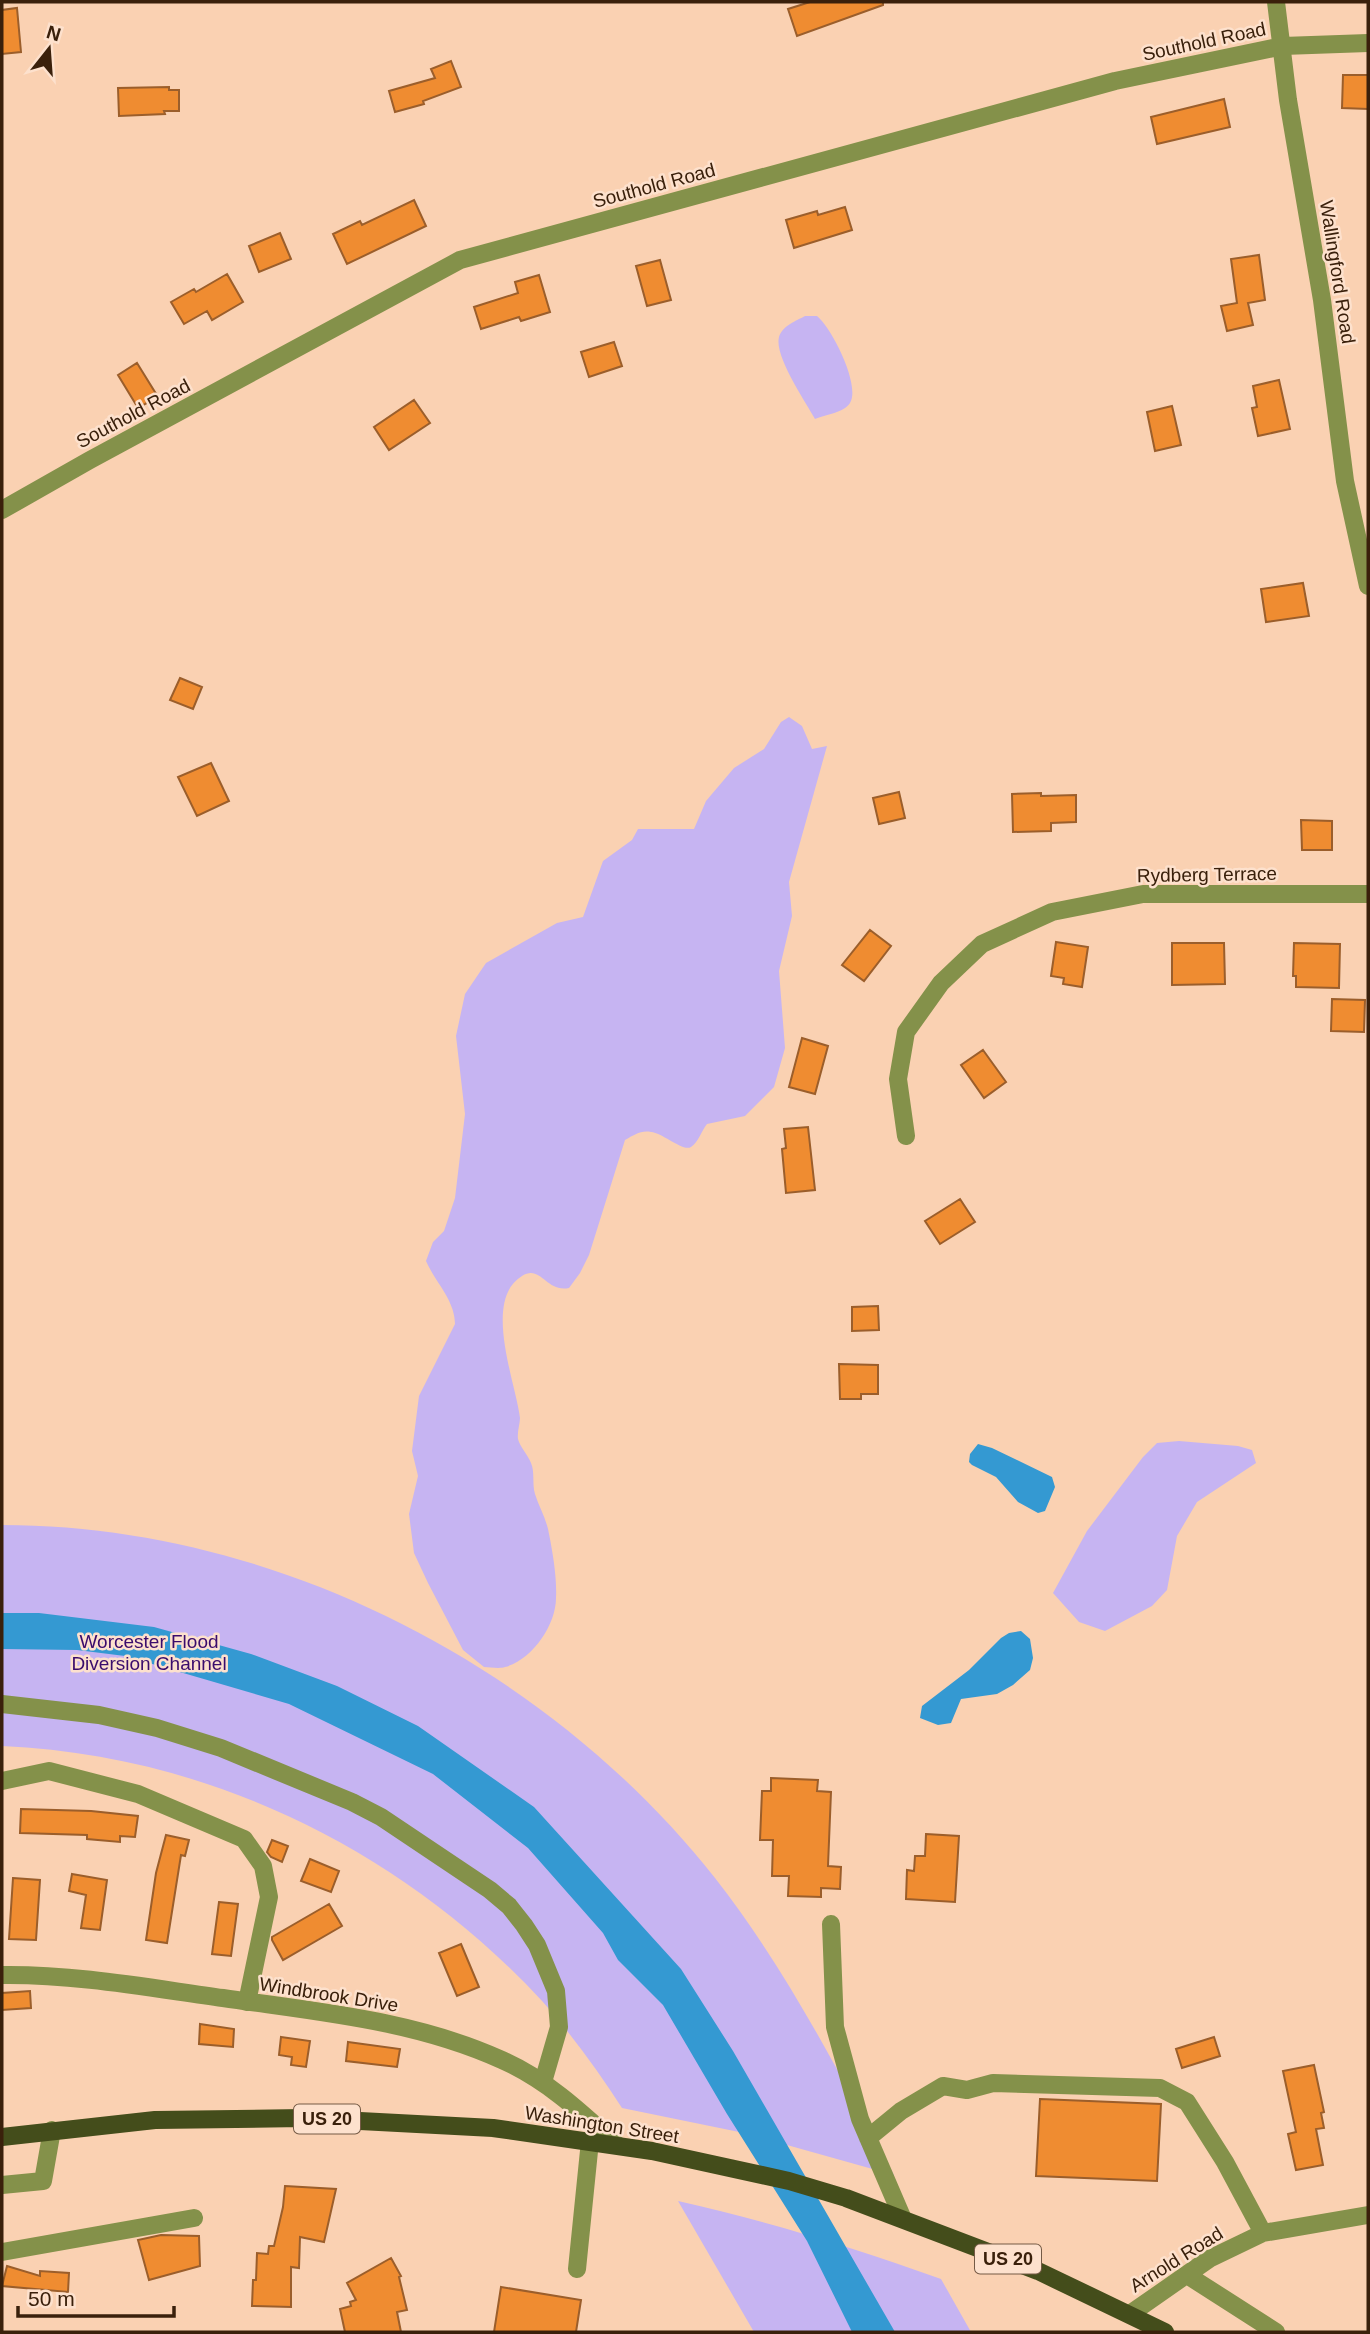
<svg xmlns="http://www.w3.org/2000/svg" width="1370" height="2334" font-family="Helvetica,sans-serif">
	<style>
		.green { fill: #c6b4f2 }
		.water { fill: #3499d2 }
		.building { fill: #ef8c31; stroke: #9b5e2b; stroke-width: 2 }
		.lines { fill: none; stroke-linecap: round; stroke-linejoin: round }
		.minor { stroke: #84914a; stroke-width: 18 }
		.major { stroke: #444d1b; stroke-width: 18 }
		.labels { text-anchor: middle; stroke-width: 5; stroke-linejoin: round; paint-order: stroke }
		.shield { fill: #fde1cd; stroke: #745a45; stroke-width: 2 }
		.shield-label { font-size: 18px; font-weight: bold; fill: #3a200b }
		.street-label { font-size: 19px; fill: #3a200b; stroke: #fde1cd }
		.park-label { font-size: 19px; fill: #3a0c6c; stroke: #fde1cd }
	</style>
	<rect width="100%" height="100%" fill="#fad1b2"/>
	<path class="green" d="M 805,316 L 817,316 C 831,327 861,385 850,403 C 845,412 825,415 815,419 C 805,401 774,356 779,337 C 782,326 796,321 805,316 Z
		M 789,717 L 802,726 L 812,749 L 827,746 L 789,882 L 792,916 L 779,971 L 785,1048 L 774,1087 L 745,1116 L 707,1124 C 702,1130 698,1143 691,1147 C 683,1152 663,1133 651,1132 C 641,1130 634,1135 625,1140 L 589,1255 L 580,1273 L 569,1288 C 546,1293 541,1264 522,1276 C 482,1300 516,1383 520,1418 C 520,1424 517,1432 518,1439 C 520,1447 528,1455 531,1463 C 535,1472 532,1484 535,1494 C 539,1507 547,1520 549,1534 C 553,1554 557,1578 556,1598 C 556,1625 532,1660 505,1667 C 499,1669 490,1667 484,1667 L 463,1650 L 428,1583 L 414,1553 L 409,1514 L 418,1476 L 412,1451 L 419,1396 L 455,1324 C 455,1300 435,1282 426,1261 L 433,1242 L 444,1231 L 455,1198 L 465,1114 L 456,1036 L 465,994 L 486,963 L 557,923 L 583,917 L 603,861 L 632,840 L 638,829 L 694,829 L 706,801 L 734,768 L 764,749 L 781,722 Z
		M 1179,1441 L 1238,1446 L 1252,1450 L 1256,1463 L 1197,1502 L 1177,1536 L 1167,1590 L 1152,1606 L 1105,1631 L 1079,1622 L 1053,1593 L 1087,1531 L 1143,1457 L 1157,1443 Z
		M 2,1525 C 274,1525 547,1665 715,1878 C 787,1970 839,2073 894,2175 L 744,2133 L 622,2108 C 598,2071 572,2035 543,2002 C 403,1850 209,1755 2,1746 Z
		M 678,2201 C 767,2221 855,2248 941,2279 L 971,2332 L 754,2332 Z"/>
	<path class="water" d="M 978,1444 L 992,1448 L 1052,1477 L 1055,1487 L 1045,1511 L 1038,1513 L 1018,1502 L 996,1477 L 972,1465 L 969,1462 L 970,1454 Z
		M 2,1613 L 39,1613 L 154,1627 L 251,1654 L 337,1686 L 418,1726 L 534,1807 L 681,1969 L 733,2051 L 895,2332 L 852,2332 L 807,2241 L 727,2114 L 663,2005 L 618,1960 L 603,1933 L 528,1848 L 433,1774 L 289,1704 L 125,1656 L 77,1650 L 2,1649 Z
		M 1021,1631 L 1030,1639 L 1033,1658 L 1030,1670 L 1013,1685 L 997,1694 L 961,1699 L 951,1723 L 938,1725 L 920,1718 L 922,1706 L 969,1670 L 1001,1638 L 1009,1633 Z"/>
	<path class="building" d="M 810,2 L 883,2 L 883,5 L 797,36 L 788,9 Z
		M 17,8 L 21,52 L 2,54 L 2,10 Z
		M 451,61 L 461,87 L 423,101 L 424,104 L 395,112 L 389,91 L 435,78 L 431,69 Z
		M 1343,75 L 1368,75 L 1368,109 L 1342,108 Z
		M 169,87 L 169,90 L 179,90 L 179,111 L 164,111 L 165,114 L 119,116 L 118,88 Z
		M 1224,99 L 1230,127 L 1157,144 L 1151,117 Z
		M 414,200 L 426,226 L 347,264 L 333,234 L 360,221 L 362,225 Z
		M 845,207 L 852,230 L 794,248 L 786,220 L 817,211 L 818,215 Z
		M 280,233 L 291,259 L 259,272 L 249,246 Z
		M 1259,255 L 1265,300 L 1248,303 L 1253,325 L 1227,331 L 1221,306 L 1237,303 L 1231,259 Z
		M 660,260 L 671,300 L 647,306 L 636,266 Z
		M 227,274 L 243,302 L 212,320 L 207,311 L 184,324 L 171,302 L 194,289 L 196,292 Z
		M 539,275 L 550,312 L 521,321 L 519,317 L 481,329 L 474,307 L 518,293 L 515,282 Z
		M 614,342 L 622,366 L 589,377 L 581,352 Z
		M 137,363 L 158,397 L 138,408 L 118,375 Z
		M 1279,380 L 1290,429 L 1258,436 L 1252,408 L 1257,407 L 1253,386 Z
		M 414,400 L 430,423 L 389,450 L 374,427 Z
		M 1172,406 L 1181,445 L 1155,451 L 1147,412 Z
		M 1303,583 L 1309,616 L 1266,622 L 1261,589 Z
		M 180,678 L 202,687 L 193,709 L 170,700 Z
		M 211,763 L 229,801 L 197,816 L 178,777 Z
		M 899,792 L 905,818 L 879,824 L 873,798 Z
		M 1041,793 L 1041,796 L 1076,795 L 1076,822 L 1051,823 L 1051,831 L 1013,832 L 1012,794 Z
		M 1301,820 L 1332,821 L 1332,850 L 1302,850 Z
		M 870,930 L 891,946 L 864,981 L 842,965 Z
		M 1056,942 L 1088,947 L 1082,987 L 1063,984 L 1064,978 L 1051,976 Z
		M 1172,943 L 1224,943 L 1225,984 L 1172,985 Z
		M 1294,943 L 1340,944 L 1339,988 L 1296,987 L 1296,976 L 1293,976 Z
		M 1332,999 L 1365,1000 L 1364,1032 L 1331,1031 Z
		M 802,1038 L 828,1046 L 815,1094 L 789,1087 Z
		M 983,1050 L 1006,1082 L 984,1098 L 961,1065 Z
		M 808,1127 L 815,1190 L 786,1193 L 782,1149 L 786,1148 L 784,1129 Z
		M 960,1199 L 975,1222 L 940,1244 L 925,1221 Z
		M 878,1306 L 879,1330 L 852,1331 L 852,1307 Z
		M 839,1364 L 878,1365 L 878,1394 L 861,1394 L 861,1399 L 840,1399 Z
		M 771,1778 L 818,1780 L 817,1791 L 831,1792 L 828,1866 L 841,1867 L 840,1889 L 821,1888 L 821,1897 L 788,1896 L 789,1876 L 772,1876 L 773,1840 L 760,1840 L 762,1791 L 771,1791 Z
		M 21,1809 L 91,1811 L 138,1816 L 135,1837 L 120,1836 L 120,1842 L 87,1839 L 87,1835 L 20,1833 Z
		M 926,1834 L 959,1836 L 955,1902 L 906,1899 L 907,1870 L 914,1871 L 915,1856 L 925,1856 Z
		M 166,1835 L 189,1840 L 185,1856 L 181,1855 L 167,1943 L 146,1940 L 156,1873 Z
		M 272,1840 L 288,1846 L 282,1862 L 271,1857 L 267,1852 Z
		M 310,1859 L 339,1871 L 331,1892 L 301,1881 Z
		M 72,1874 L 107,1880 L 100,1930 L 81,1928 L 86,1895 L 69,1891 Z
		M 13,1878 L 40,1880 L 36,1940 L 9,1939 Z
		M 219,1902 L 238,1904 L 231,1956 L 212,1954 Z
		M 329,1904 L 342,1926 L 283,1960 L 272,1940 L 272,1937 Z
		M 461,1944 L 479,1987 L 457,1996 L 439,1953 Z
		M 30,1991 L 31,2008 L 2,2010 L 2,1993 Z
		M 200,2024 L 234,2029 L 233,2047 L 199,2044 Z
		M 281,2037 L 310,2041 L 306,2067 L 291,2065 L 292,2057 L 279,2055 Z
		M 1214,2037 L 1220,2056 L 1182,2068 L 1176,2049 Z
		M 348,2042 L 400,2049 L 397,2067 L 346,2061 Z
		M 1314,2065 L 1324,2112 L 1321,2113 L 1324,2128 L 1316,2129 L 1323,2165 L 1296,2170 L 1288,2134 L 1296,2132 L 1283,2071 Z
		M 1040,2099 L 1161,2104 L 1157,2181 L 1036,2176 Z
		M 285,2186 L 336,2189 L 324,2242 L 300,2237 L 299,2268 L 291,2267 L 291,2307 L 252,2306 L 253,2280 L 256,2280 L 257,2253 L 268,2254 L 269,2246 L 274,2246 L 283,2207 Z
		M 161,2235 L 199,2236 L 200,2266 L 149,2280 L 138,2240 Z
		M 391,2258 L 401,2276 L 399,2277 L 407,2310 L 397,2312 L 401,2332 L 345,2332 L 340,2309 L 351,2306 L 350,2302 L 356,2300 L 347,2283 Z
		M 7,2266 L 40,2276 L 40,2271 L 69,2273 L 68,2292 L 2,2286 Z
		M 501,2287 L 581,2300 L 576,2332 L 494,2332 Z"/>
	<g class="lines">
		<path class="minor" d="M 1276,2 L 1288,100 L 1322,300 L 1345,481 L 1368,586
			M 2,510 L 90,460 L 460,260 L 1115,81 L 1283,46 L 1368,43
			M 906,1136 L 898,1079 L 906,1032 L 941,983 L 982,944 L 1052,912 L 1143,894 L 1368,894
			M 2,1704 L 99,1715 L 157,1728 L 221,1748 L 352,1802 L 381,1817 L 490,1890 L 509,1906 L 524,1925 L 537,1945 L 556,1991 L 559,2027 L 543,2082
			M 2,1781 L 49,1771 L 138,1794 L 244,1839 L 263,1866 L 269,1897 L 247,2002
			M 831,1924 L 835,2027 L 860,2119 L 903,2219
			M 2,1975 C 76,1974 150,1988 223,1998 C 318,2012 414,2020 502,2060 C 547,2080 581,2112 617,2145
			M 868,2138 L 901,2111 L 943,2086 L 967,2090 L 993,2083 L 1160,2088 L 1187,2102 L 1225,2162 L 1263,2233
			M 2,2185 L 43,2181 L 52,2130
			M 2,2252 L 194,2218
			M 577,2269 L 590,2141
			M 1187,2275 L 1276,2332
			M 1130,2314 L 1209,2259 L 1263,2233 L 1368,2215"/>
		<path class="major" d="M 2,2137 L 155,2120 L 303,2118 L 493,2128 L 652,2151 L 789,2181 L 846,2198 L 1038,2271 L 1165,2332"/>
	</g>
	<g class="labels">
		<g class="shield">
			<rect x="294" y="2104.5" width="66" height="29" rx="5"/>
			<rect x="975" y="2244.5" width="66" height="29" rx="5"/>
		</g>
		<g class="shield-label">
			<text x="327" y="2125">US 20</text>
			<text x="1008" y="2265">US 20</text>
		</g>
		<g class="street-label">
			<text transform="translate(1204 41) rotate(-12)" y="7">Southold Road</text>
			<text transform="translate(654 185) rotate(-15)" y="7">Southold Road</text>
			<text transform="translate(1338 272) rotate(81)" y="7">Wallingford Road</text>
			<text transform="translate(133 413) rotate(-28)" y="7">Southold Road</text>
			<text transform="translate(1207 874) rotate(-1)" y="7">Rydberg Terrace</text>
			<text transform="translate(329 1994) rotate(9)" y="7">Windbrook Drive</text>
			<text transform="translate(602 2124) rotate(9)" y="7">Washington Street</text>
			<text transform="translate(1176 2259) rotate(-32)" y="7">Arnold Road</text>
		</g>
		<g class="park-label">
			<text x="149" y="1648">Worcester Flood<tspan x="149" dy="22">Diversion Channel</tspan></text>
		</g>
	</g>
	<rect width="1370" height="2334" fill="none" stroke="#3a200b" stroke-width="7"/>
	<g transform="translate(49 49) rotate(17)" stroke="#fde1cd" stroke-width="5" paint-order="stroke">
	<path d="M0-5L12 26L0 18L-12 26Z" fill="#3a200b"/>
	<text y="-10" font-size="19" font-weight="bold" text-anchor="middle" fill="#3a200b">N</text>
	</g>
	<path d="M18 2306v10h156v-10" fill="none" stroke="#3a200b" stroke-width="3.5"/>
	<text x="28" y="2306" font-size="21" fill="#3a200b" stroke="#fde1cd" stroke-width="5" paint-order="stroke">50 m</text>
</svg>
